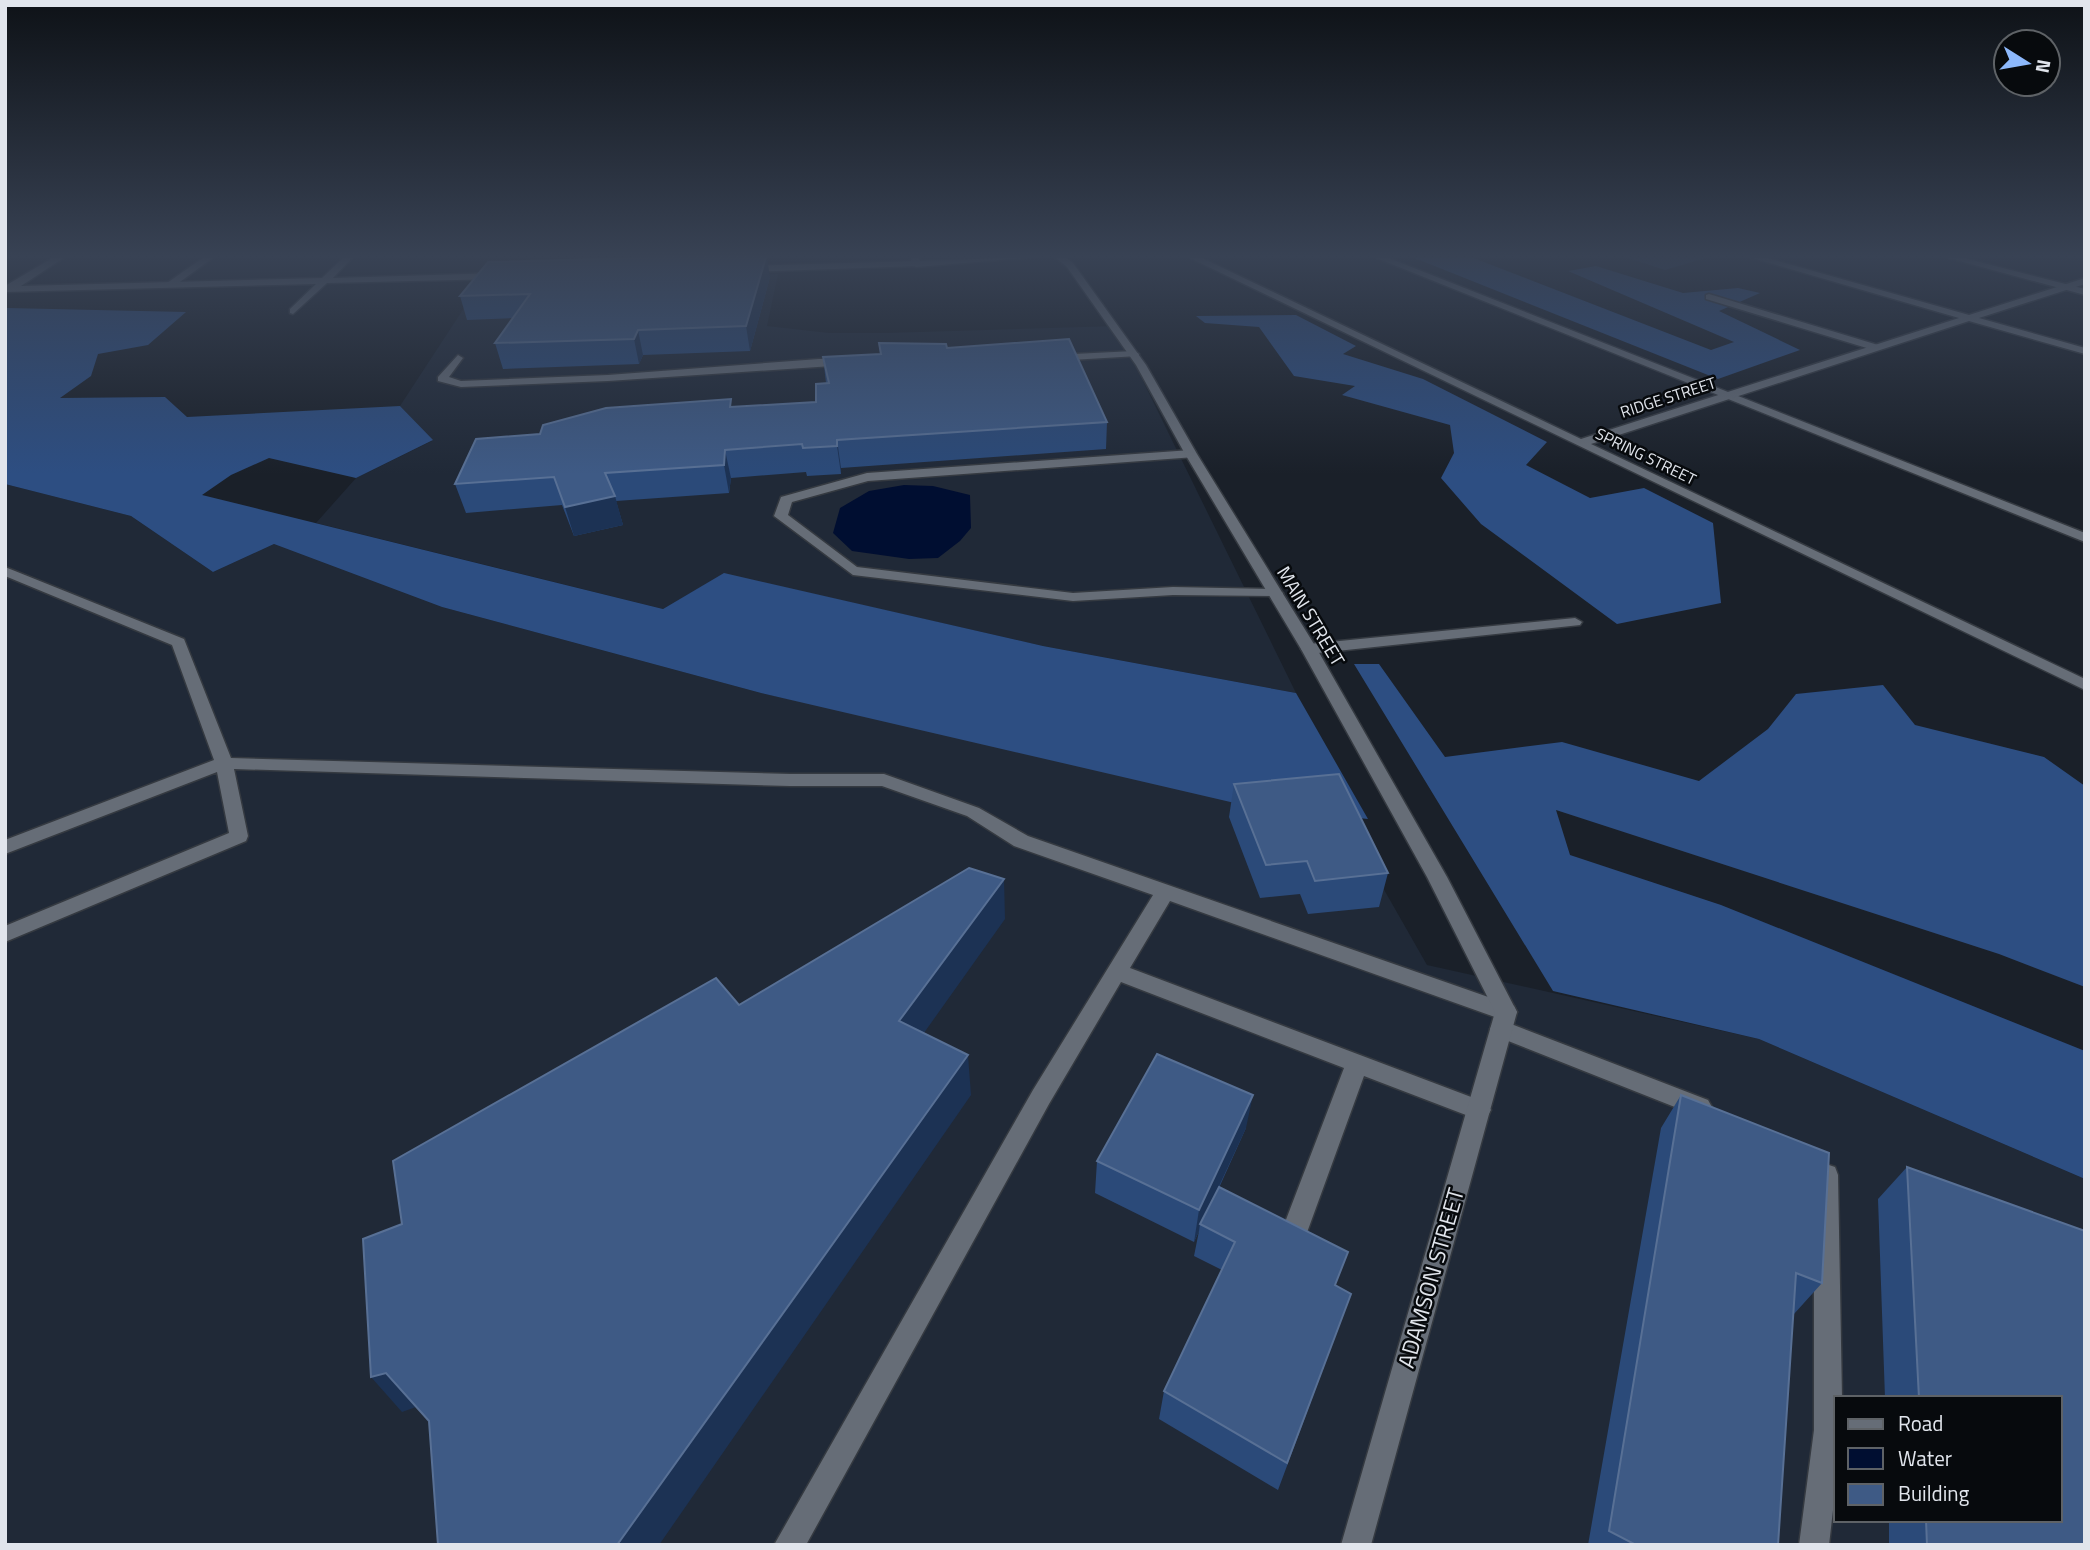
<svg xmlns="http://www.w3.org/2000/svg" width="2090" height="1550" font-family="'Titillium Web',sans-serif">
	<style>
		.built { fill: #202937; fill-rule: evenodd }
		.green { fill: #273c5d }
		.forest { fill: #2d4e82 }
		.water { fill: #000e31 }
		.lines { fill: none; stroke-linecap: round; stroke-linejoin: round }
		.service-casing { stroke: #353a41; stroke-width: 3 }
		.minor-casing { stroke: #353a41; stroke-width: 3 }
		.tertiary-casing { stroke: #353a41; stroke-width: 3 }
		.service { fill: #666d77; fill-rule: evenodd }
		.minor { fill: #666d77; fill-rule: evenodd }
		.tertiary { fill: #666d77; fill-rule: evenodd }
		.wall { fill: #2b4a79 }
		.shaded-wall { fill: #1c3254 }
		.building { fill: #3e5a85; stroke: #587095; stroke-width: 2 }
		.labels { text-anchor: middle; stroke-width: 5; stroke-linejoin: round; paint-order: stroke }
		.far-street-label { font-size: 16px; fill: #e1e5ec; stroke: #070a0d }
		.street-label { font-size: 19px; fill: #e1e5ec; stroke: #070a0d }
		.near-street-label { font-size: 23px; fill: #e1e5ec; stroke: #070a0d }
	</style>
	<rect width="100%" height="100%" fill="#1a2029"/>
	<path class="built" d="M 778,274 L 767,326 L 829,333 L 886,333 L 1116,326 L 1296,693 L 1043,646 L 724,574 L 663,609 L 316,523 L 356,478 L 432,441 L 400,406 L 481,282 Z
		M 5,484 L 131,516 L 213,572 L 274,544 L 442,607 L 761,693 L 1342,816 L 1427,965 L 1759,1039 L 2085,1179 L 2085,1545 L 5,1545 ZM 1836,1398 L 2060,1398 L 2060,1520 L 1836,1520 Z"/>
	<path class="green" d="M 1625,257 L 1709,257 L 1665,270 Z"/>
	<path class="forest" d="M 1412,257 L 1471,257 L 1711,350 L 1734,342 L 1568,271 L 1596,266 L 1683,293 L 1738,288 L 1760,293 L 1719,311 L 1800,350 L 1718,379 Z
		M 7,308 L 186,312 L 148,345 L 98,354 L 91,376 L 60,398 L 165,397 L 187,417 L 400,406 L 433,440 L 356,478 L 269,458 L 231,475 L 202,495 L 663,609 L 724,573 L 1043,646 L 1296,693 L 1368,819 L 1252,807 L 761,693 L 442,607 L 274,544 L 213,572 L 131,516 L 5,484 Z
		M 1296,315 L 1356,346 L 1343,354 L 1423,379 L 1547,442 L 1526,465 L 1590,498 L 1644,488 L 1713,523 L 1721,603 L 1617,624 L 1481,524 L 1441,478 L 1454,453 L 1450,425 L 1342,395 L 1355,386 L 1294,376 L 1259,327 L 1205,323 L 1196,316 Z
		M 1354,664 L 1379,664 L 1445,757 L 1562,742 L 1699,781 L 1768,729 L 1796,694 L 1883,685 L 1915,725 L 2044,757 L 2085,786 L 2085,987 L 1999,954 L 1556,810 L 1570,855 L 1721,905 L 2085,1051 L 2085,1179 L 1759,1039 L 1553,991 Z"/>
	<path class="water" d="M 904,485 L 933,486 L 970,495 L 971,528 L 960,541 L 938,558 L 909,559 L 852,551 L 833,533 L 840,508 L 869,491 Z"/>
	<g class="lines">
		<g class="service-casing">
			<path id="service" d="M 204,257 L 214,257 L 173,287 L 167,287 L 167,283 Z
				M 1374,257 L 1386,257 L 2085,533 L 2085,542 Z
				M 1945,257 L 1960,257 L 2085,289 L 2085,295 Z
				M 1709,294 L 1878,345 L 1879,347 L 1870,349 L 1706,299 L 1706,295 Z
				M 1134,351 L 1139,354 L 1138,356 L 1054,361 L 1049,358 L 1054,355 Z
				M 458,355 L 463,358 L 449,377 L 461,381 L 608,375 L 819,359 L 847,359 L 852,362 L 847,365 L 608,381 L 461,387 L 438,381 L 438,377 Z
				M 1191,450 L 1195,451 L 1195,457 L 868,481 L 792,502 L 788,515 L 857,567 L 1073,593 L 1173,587 L 1276,589 L 1283,593 L 1281,596 L 1173,595 L 1073,601 L 853,575 L 774,516 L 781,497 L 867,473 Z
				M 5,567 L 184,639 L 231,758 L 790,774 L 884,774 L 979,808 L 1028,836 L 1514,1006 L 1517,1012 L 1514,1018 L 1506,1021 L 1170,901 L 1130,968 L 1487,1103 L 1491,1110 L 1487,1117 L 1479,1120 L 1364,1076 L 1305,1238 L 1301,1247 L 1292,1250 L 1283,1247 L 1279,1238 L 1344,1068 L 1121,982 L 1049,1104 L 806,1545 L 774,1545 L 1033,1090 L 1153,895 L 1014,846 L 967,816 L 882,786 L 790,786 L 234,769 L 248,836 L 246,841 L 5,942 L 5,926 L 229,833 L 217,772 L 5,854 L 5,840 L 214,760 L 172,645 L 5,576 Z
				M 1575,618 L 1582,622 L 1580,625 L 1309,654 L 1301,649 L 1309,644 Z
				M 1501,1020 L 1708,1100 L 1712,1107 L 1708,1114 L 1700,1117 L 1493,1035 L 1490,1029 L 1493,1023 Z
				M 1826,1164 L 1835,1167 L 1838,1175 L 1842,1398 L 1836,1398 L 1836,1484 L 1829,1545 L 1799,1545 L 1814,1430 L 1814,1175 L 1817,1167 Z"/>
		</g>
		<g class="minor-casing">
			<path id="minor" d="M 54,257 L 65,257 L 21,286 L 322,278 L 344,257 L 353,257 L 333,278 L 499,273 L 503,276 L 499,279 L 327,283 L 293,314 L 290,313 L 290,309 L 316,284 L 5,292 L 5,286 Z
				M 1188,257 L 1200,257 L 1581,439 L 1959,318 L 1749,257 L 1764,257 L 1969,315 L 2085,278 L 2085,284 L 1979,318 L 2085,348 L 2085,354 L 1969,321 L 1591,444 L 2085,679 L 2085,690 Z
				M 916,261 L 919,262 L 919,266 L 747,272 L 743,269 L 747,266 Z"/>
		</g>
		<g class="tertiary-casing">
			<path id="tertiary" d="M 911,257 L 919,257 L 920,261 L 1035,257 L 916,267 L 912,264 Z
				M 1055,257 L 1065,257 L 1073,263 L 1146,365 L 1197,454 L 1317,649 L 1447,877 L 1517,1012 L 1371,1545 L 1341,1545 L 1495,1012 L 1427,877 L 1301,649 L 1185,454 L 1136,365 L 1067,267 Z"/>
		</g>
		<use href="#service" class="service"/>
		<use href="#minor" class="minor"/>
		<use href="#tertiary" class="tertiary"/>
	</g>
	<path class="wall" d="M 770,277 L 750,351 L 643,355 L 639,364 L 503,369 L 495,343 L 513,318 L 467,320 L 460,296 Z
		M 879,343 L 947,348 L 1107,422 L 1106,449 L 841,468 L 841,474 L 807,476 L 806,472 L 731,478 L 729,493 L 616,501 L 623,525 L 574,536 L 562,505 L 466,513 L 455,484 L 540,434 L 732,407 L 816,402 L 826,383 L 823,357 L 880,354 Z
		M 1234,784 L 1388,873 L 1379,907 L 1308,914 L 1300,894 L 1260,898 L 1229,817 Z
		M 1681,1095 L 1822,1283 L 1794,1314 L 1793,1313 L 1778,1545 L 1588,1545 L 1661,1128 Z
		M 1246,1128 L 1218,1190 L 1336,1286 L 1351,1294 L 1278,1490 L 1159,1419 L 1164,1391 L 1222,1270 L 1194,1256 L 1199,1231 L 1194,1242 L 1095,1193 L 1097,1161 Z
		M 1907,1167 L 2085,1231 L 2085,1545 L 1889,1545 L 1889,1520 L 2060,1520 L 2060,1398 L 1885,1398 L 1878,1199 Z"/>
	<path class="shaded-wall" d="M 766,257 L 767,257 L 770,277 L 750,351 L 746,326 Z
		M 638,330 L 643,355 L 639,364 L 634,339 Z
		M 837,440 L 841,468 L 841,474 L 837,446 Z
		M 725,450 L 731,478 L 729,493 L 724,465 Z
		M 615,496 L 623,525 L 574,536 L 565,507 Z
		M 1004,879 L 1005,919 L 904,1061 L 899,1021 Z
		M 968,1055 L 971,1095 L 659,1545 L 617,1545 Z
		M 1253,1095 L 1246,1128 L 1201,1225 L 1200,1224 L 1199,1231 L 1194,1242 L 1199,1210 Z
		M 386,1373 L 416,1407 L 402,1412 L 371,1377 Z"/>
	<path class="building" d="M 668,257 L 766,257 L 746,326 L 638,330 L 634,339 L 495,343 L 530,294 L 460,296 L 488,262 Z
		M 1069,339 L 1107,422 L 837,440 L 837,446 L 803,448 L 802,444 L 725,450 L 724,465 L 605,473 L 615,496 L 565,507 L 554,477 L 455,484 L 476,439 L 540,434 L 543,425 L 606,408 L 731,399 L 730,407 L 816,402 L 816,384 L 829,383 L 823,357 L 881,354 L 879,343 L 946,344 L 947,348 Z
		M 1339,774 L 1388,873 L 1315,881 L 1307,861 L 1266,865 L 1234,784 Z
		M 969,868 L 1004,879 L 899,1021 L 968,1055 L 617,1545 L 438,1545 L 429,1421 L 386,1373 L 371,1377 L 363,1239 L 402,1224 L 393,1161 L 716,978 L 739,1005 Z
		M 1157,1054 L 1253,1095 L 1199,1210 L 1097,1161 Z
		M 1681,1095 L 1829,1153 L 1822,1283 L 1796,1273 L 1778,1545 L 1636,1545 L 1609,1531 Z
		M 1907,1167 L 2085,1231 L 2085,1545 L 1927,1545 L 1926,1520 L 2060,1520 L 2060,1398 L 1919,1398 Z
		M 1219,1187 L 1348,1252 L 1335,1285 L 1351,1294 L 1287,1463 L 1164,1391 L 1235,1242 L 1200,1224 Z"/>
	<linearGradient id="sky" x2="0" y2="1"><stop stop-color="#0e1217"/><stop offset="0.54" stop-color="#384254"/><stop offset="1" stop-color="#384254" stop-opacity="0"/></linearGradient>
	<rect width="2090" height="474" fill="url(#sky)"/>
	<g class="labels">
		<g class="far-street-label">
			<text transform="translate(1668 397) rotate(-18)" y="6">RIDGE STREET</text>
			<text transform="translate(1646 456) rotate(26)" y="6">SPRING STREET</text>
		</g>
		<g class="street-label">
			<text transform="translate(1311 616) rotate(59)" y="7">MAIN STREET</text>
		</g>
		<g class="near-street-label">
			<text transform="translate(1431 1278) rotate(-74)" y="8">ADAMSON STREET</text>
		</g>
	</g>
	<rect width="2090" height="1550" fill="none" stroke="#e1e5ec" stroke-width="14"/>
	<rect x="1834" y="1396" width="228" height="126" fill="#070a0d" stroke="#5e6266" stroke-width="2"/>
	<rect x="1848" y="1419" width="35" height="10" fill="#666d77" stroke="#5e6266" stroke-width="2"/>
	<text x="1898" y="1431" font-size="21" fill="#e1e5ec">Road</text>
	<rect x="1848" y="1448" width="35" height="21" fill="#000e31" stroke="#5e6266" stroke-width="2"/>
	<text x="1898" y="1466" font-size="21" fill="#e1e5ec">Water</text>
	<rect x="1848" y="1484" width="35" height="21" fill="#3e5a85" stroke="#5e6266" stroke-width="2"/>
	<text x="1898" y="1501" font-size="21" fill="#e1e5ec">Building</text>
	<g transform="translate(2027 63) rotate(101)"><circle r="33" fill="#070a0d" stroke="#5e6266" stroke-width="2"/>
	<path d="M0-5L12 26L0 18L-12 26Z" fill="#8db9fc"/>
	<text y="-10" font-size="19" font-weight="bold" text-anchor="middle" fill="#e1e5ec">N</text>
	</g>
</svg>
